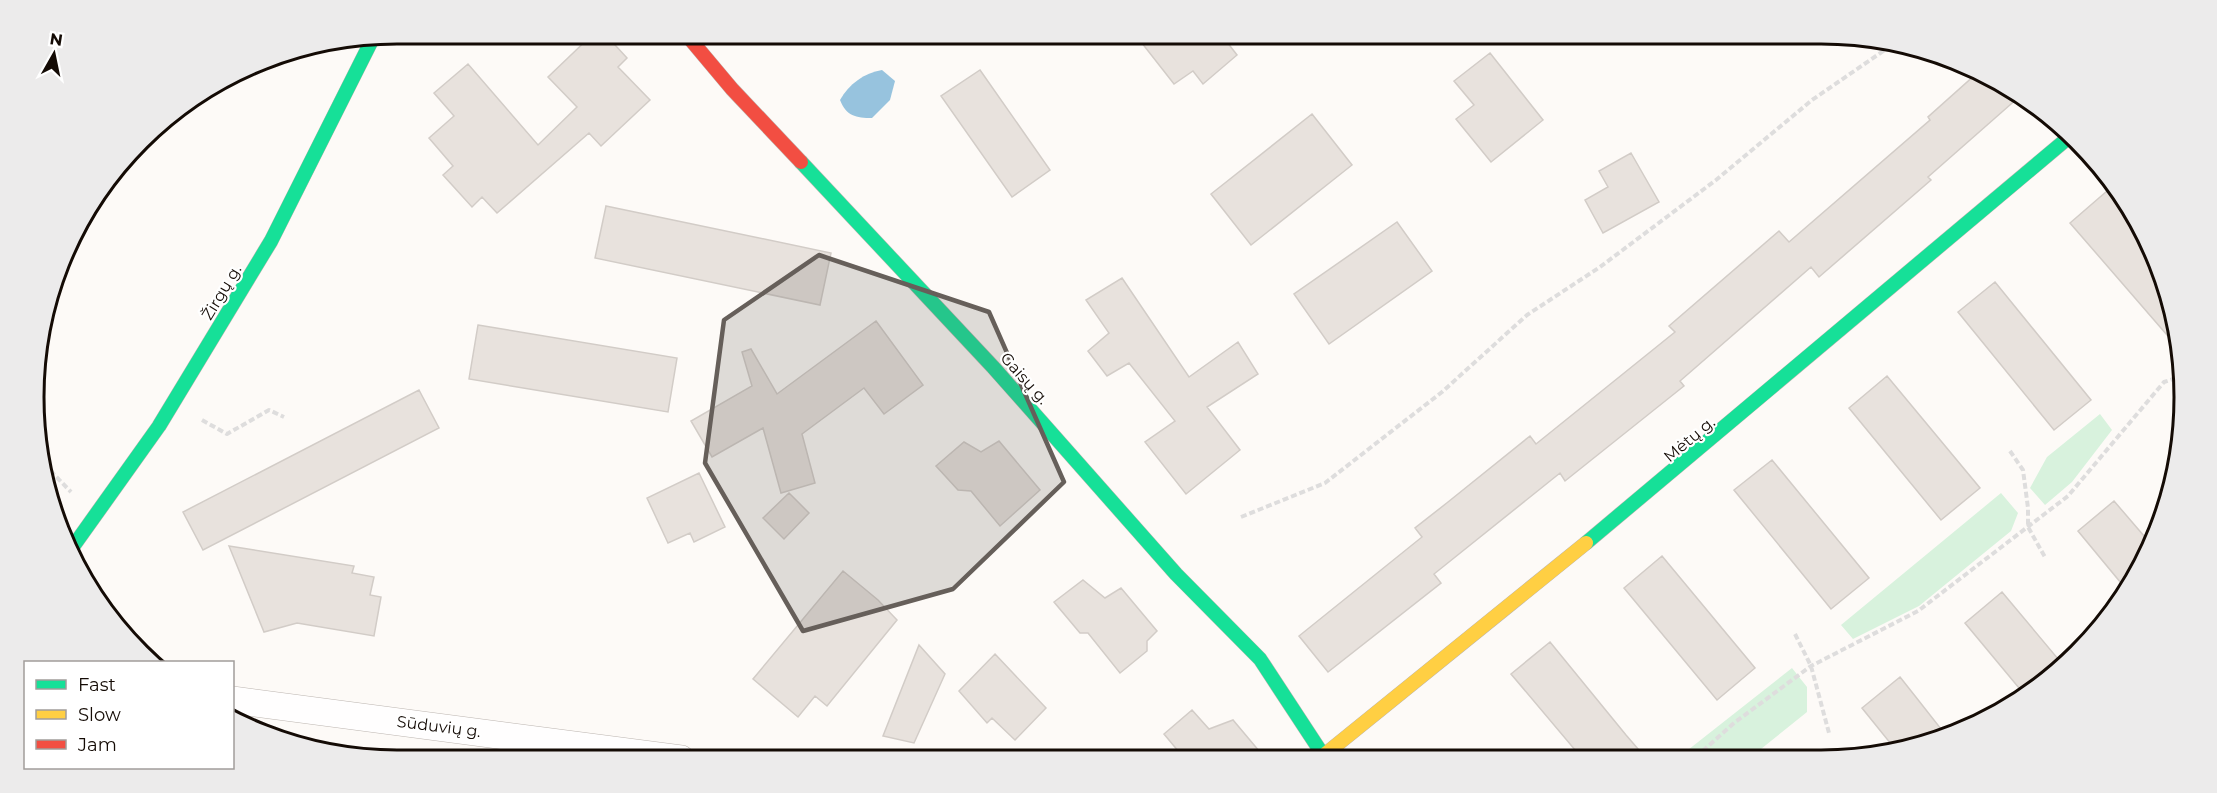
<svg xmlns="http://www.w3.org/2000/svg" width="2217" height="793" font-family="Montserrat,sans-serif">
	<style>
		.green { fill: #d8f2dd }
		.water { fill: #97c3de }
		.building { fill: #e8e2dd; stroke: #d2ccc7; stroke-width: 1.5 }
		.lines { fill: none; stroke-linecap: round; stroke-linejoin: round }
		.street-casing { stroke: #bcb5b0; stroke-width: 28 }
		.fast-casing { stroke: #bcb5b0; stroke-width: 15 }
		.slow-casing { stroke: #bcb5b0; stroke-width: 15 }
		.jam-casing { stroke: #bcb5b0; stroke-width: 15 }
		.path { stroke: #dedddd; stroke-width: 4; stroke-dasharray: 6 3; stroke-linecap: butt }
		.street { stroke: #fffefe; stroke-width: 27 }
		.fast { stroke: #16e098; stroke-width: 14 }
		.slow { stroke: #ffcf43; stroke-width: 14 }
		.jam { stroke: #f24e42; stroke-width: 14 }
		.marked { fill: #665f5a; fill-opacity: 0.2; stroke: #665f5a; stroke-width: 4.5; stroke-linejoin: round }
		.labels { text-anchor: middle; stroke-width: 4.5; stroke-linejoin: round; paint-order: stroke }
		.street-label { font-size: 16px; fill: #140b05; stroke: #fff }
		.rim { fill: none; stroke: #140b05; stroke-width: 3 }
	</style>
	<rect width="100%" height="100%" fill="#fdfaf7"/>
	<path class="green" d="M 2100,414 L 2112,430 L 2072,482 L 2045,505 L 2030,488 L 2047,457 Z
		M 2001,493 L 2018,513 L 2011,531 L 1919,606 L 1853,639 L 1841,625 Z
		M 1792,668 L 1807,687 L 1807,712 L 1751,757 L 1679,757 Z"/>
	<path class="water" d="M 882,70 L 895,81 L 890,100 L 872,118 C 856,118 846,116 840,100 C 849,84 864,73 882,70 Z"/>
	<path class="building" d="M 594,33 L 604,33 L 627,58 L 618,67 L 650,100 L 601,146 L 589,133 L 497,213 L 482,197 L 472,207 L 443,175 L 453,166 L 429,138 L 454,116 L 434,93 L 468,64 L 538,145 L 577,107 L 548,77 Z
		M 1134,33 L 1220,33 L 1237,55 L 1203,84 L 1193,71 L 1174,84 Z
		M 1490,53 L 1543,120 L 1491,162 L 1456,119 L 1474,105 L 1454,81 Z
		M 980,70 L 1050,170 L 1012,197 L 941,96 Z
		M 1975,75 L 2019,97 L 1928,177 L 1931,180 L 1819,277 L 1811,267 L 1680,381 L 1684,386 L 1565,481 L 1560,473 L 1434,574 L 1441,583 L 1328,672 L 1299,636 L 1422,537 L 1415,528 L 1448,502 L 1530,436 L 1536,444 L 1675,332 L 1669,326 L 1779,231 L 1789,242 L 1930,120 L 1928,117 Z
		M 1312,114 L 1352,165 L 1251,245 L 1211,194 Z
		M 1631,153 L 1659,202 L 1603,233 L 1585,200 L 1608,187 L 1599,171 Z
		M 2107,191 L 2140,230 L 2180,350 L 2070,223 Z
		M 606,206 L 831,253 L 820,305 L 595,258 Z
		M 1397,222 L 1432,271 L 1329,344 L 1294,294 Z
		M 1122,278 L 1189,377 L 1238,342 L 1258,374 L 1207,407 L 1240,450 L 1186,494 L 1145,442 L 1175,421 L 1129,363 L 1107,376 L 1088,351 L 1109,333 L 1086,300 Z
		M 1995,282 L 2091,400 L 2054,430 L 1958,312 Z
		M 876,321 L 923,385 L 884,414 L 864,388 L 802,434 L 815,483 L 781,493 L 763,428 L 712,457 L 691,421 L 752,386 L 742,352 L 751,349 L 777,394 Z
		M 478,325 L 677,358 L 668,412 L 469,379 Z
		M 1887,376 L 1980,488 L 1941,520 L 1849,408 Z
		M 419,390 L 439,428 L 203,550 L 183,512 Z
		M 999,441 L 1040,490 L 1000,526 L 971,491 L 958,490 L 936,466 L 964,442 L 981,452 Z
		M 1772,460 L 1869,578 L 1831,609 L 1734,490 Z
		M 699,473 L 725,527 L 694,542 L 690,533 L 668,543 L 647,498 Z
		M 789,493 L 809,513 L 784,539 L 763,518 Z
		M 2114,501 L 2150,543 L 2135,579 L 2126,589 L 2078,531 Z
		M 229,546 L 354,566 L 352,573 L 374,577 L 370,595 L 381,597 L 374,636 L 297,623 L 264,632 Z
		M 1662,556 L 1755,668 L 1717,700 L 1624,588 Z
		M 843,571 L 878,600 L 897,620 L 827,706 L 815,696 L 798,717 L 753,679 Z
		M 1083,580 L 1105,598 L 1121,588 L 1157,631 L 1147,641 L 1147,651 L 1120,673 L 1088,633 L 1080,633 L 1054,602 Z
		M 2002,592 L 2064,666 L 2024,694 L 1965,623 Z
		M 1550,642 L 1626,735 L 1645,757 L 1581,757 L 1511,674 Z
		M 919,645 L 945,674 L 914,743 L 883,736 Z
		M 995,654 L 1046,708 L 1015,740 L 992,718 L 987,723 L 959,691 Z
		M 1900,677 L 1919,701 L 1945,734 L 1895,749 L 1862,708 Z
		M 1192,710 L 1209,729 L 1233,720 L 1265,758 L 1184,758 L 1164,734 Z"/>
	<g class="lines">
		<g class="street-casing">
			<path id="street" d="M 232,700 L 681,759"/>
		</g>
		<g class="fast-casing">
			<path id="fast" d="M 801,162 L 993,367 L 1176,574 L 1260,659 L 1325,758
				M 1586,543 L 2068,138
				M 72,548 L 159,426 L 271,241 L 373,38"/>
		</g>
		<g class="slow-casing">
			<path id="slow" d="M 1323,756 L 1586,543"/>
		</g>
		<g class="jam-casing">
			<path id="jam" d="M 685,33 L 732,89 L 801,162"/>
		</g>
		<path class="path" d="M 202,420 L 227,434 L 269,410 L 284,417
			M 2010,451 L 2023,470 L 2028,508 L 2028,527 L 2046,559
			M 44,464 L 71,492
			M 1241,517 L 1325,483 L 1442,392 L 1527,315 L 1600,267 L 1716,180 L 1812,100 L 1895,43
			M 1795,634 L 1811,666 L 1829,733
			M 1696,757 L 1734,723 L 1811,666 L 1918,611 L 2068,496 L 2164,382 L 2179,377"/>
		<use href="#street" class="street"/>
		<use href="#fast" class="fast"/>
		<use href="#slow" class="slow"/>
		<use href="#jam" class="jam"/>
	</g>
	<path class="marked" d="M 819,255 L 989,312 L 1064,482 L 953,589 L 803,631 L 705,463 L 724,320 Z"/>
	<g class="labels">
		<g class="street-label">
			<text transform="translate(221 292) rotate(-59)" y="6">Žirgų g.</text>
			<text transform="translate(1025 378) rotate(48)" y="6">Gaisų g.</text>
			<text transform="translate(1689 439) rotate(-40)" y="6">Mėtų g.</text>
			<text transform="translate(439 726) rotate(7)" y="6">Sūduvių g.</text>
		</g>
	</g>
	<path d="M0 0H2217V793H0ZM397 44H1821A353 353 0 0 1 2174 397V397A353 353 0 0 1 1821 750H397A353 353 0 0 1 44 397V397A353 353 0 0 1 397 44Z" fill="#ecebeb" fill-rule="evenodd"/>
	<path class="rim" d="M397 44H1821A353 353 0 0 1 2174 397V397A353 353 0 0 1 1821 750H397A353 353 0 0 1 44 397V397A353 353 0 0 1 397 44Z"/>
	<rect x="24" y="661" width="210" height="108" fill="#ffffff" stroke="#a19d9b" stroke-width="1.5"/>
	<rect x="36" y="680" width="30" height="9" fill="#16e098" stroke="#a19d9b" stroke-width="1.5"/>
	<text x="78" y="691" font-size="18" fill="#140b05">Fast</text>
	<rect x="36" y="710" width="30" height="9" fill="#ffcf43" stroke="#a19d9b" stroke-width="1.5"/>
	<text x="78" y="721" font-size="18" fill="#140b05">Slow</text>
	<rect x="36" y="740" width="30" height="9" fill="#f24e42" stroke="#a19d9b" stroke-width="1.5"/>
	<text x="78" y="751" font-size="18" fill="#140b05">Jam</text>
	<g transform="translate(54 54) rotate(9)" stroke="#ffffff" stroke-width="4.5" paint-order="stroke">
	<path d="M0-4.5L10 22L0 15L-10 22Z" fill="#140b05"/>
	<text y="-9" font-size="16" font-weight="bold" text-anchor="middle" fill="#140b05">N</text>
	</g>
</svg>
